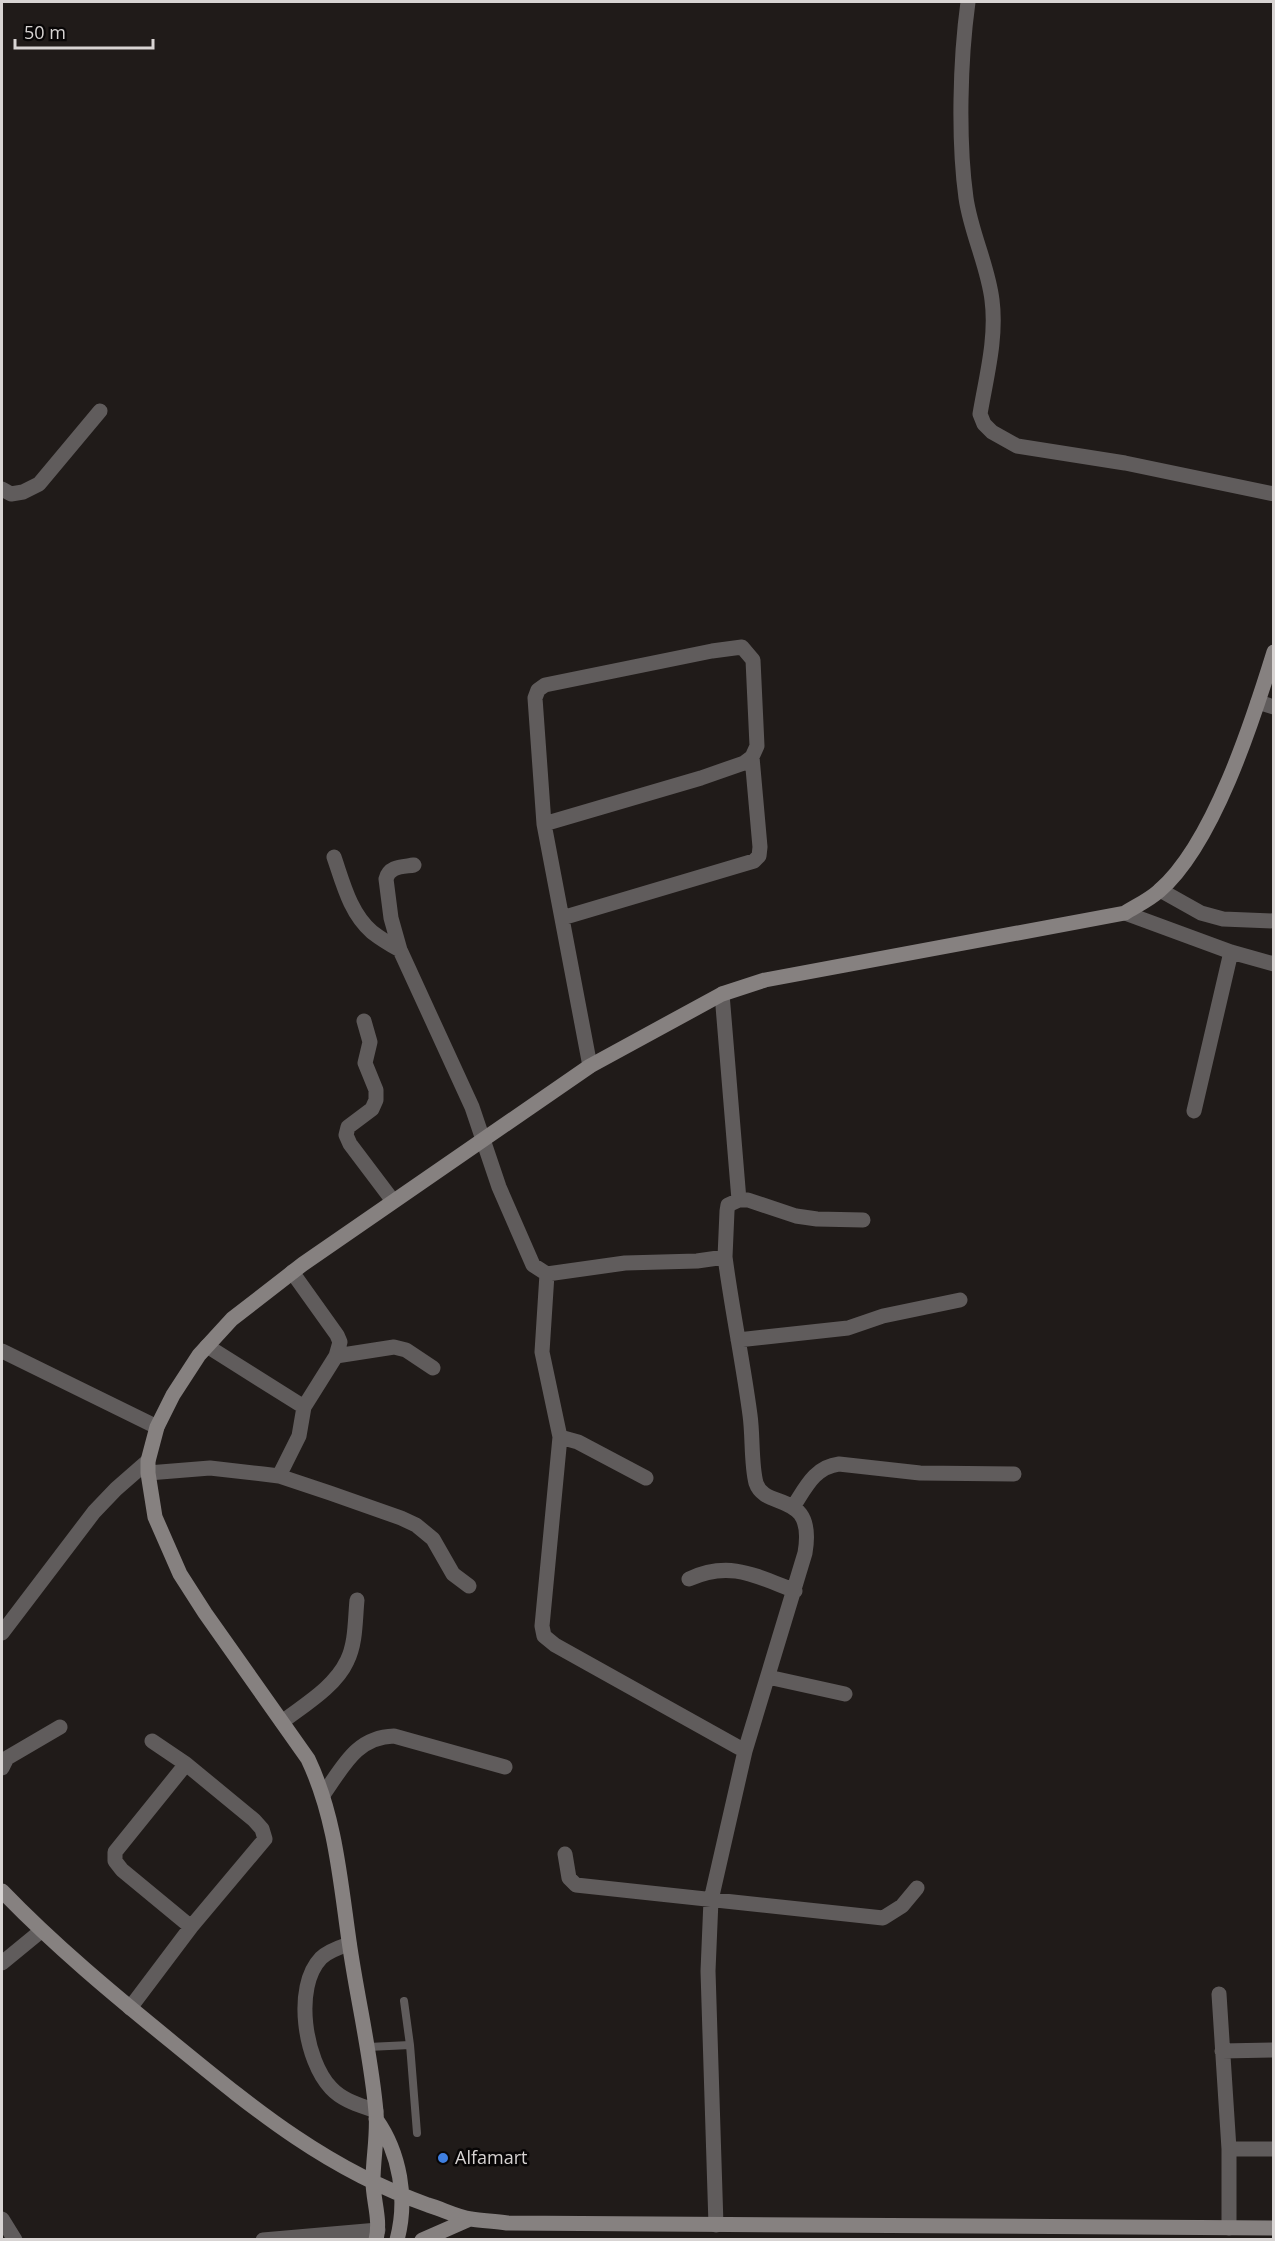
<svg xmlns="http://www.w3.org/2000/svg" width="1275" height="2241" font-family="'Open Sans',sans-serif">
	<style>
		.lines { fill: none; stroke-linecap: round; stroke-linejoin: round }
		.service { stroke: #605c5c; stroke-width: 8 }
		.minor { stroke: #605c5c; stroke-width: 15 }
		.secondary { stroke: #868180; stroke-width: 15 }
		.shop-dot { fill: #3f7fe0; stroke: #080606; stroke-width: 2 }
		.labels { text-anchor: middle; stroke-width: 5; stroke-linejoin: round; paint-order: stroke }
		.poi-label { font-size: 18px; fill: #d8d4d3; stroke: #080606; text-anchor: start }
	</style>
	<rect width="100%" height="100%" fill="#201b19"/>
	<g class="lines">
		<path class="service" d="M 410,2045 L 417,2133
			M 368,2047 L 410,2045 L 404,2001"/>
		<path class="minor" d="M 968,2 C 960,60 958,140 966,198 C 971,233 988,266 992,300 C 997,338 986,378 980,414 L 984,424 L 992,432 L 1017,446 L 1125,463 L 1274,494
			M 2,489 L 11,494 L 23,492 L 39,484 L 100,411
			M 1258,702 L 1274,707
			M 544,824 L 535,698 L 538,690 L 545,685 L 712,651 L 742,647 L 753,660 L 757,746 L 752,757 L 744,763 L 701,778 L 544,824 L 590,1066
			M 334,857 C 343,883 350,913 372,932 C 381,939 391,945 400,950
			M 414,865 C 402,867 389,866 386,879 L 391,918 L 400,950 L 472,1107 L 499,1187 L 533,1265 L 547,1274 L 625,1263 L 697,1261 L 725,1257 C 732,1310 743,1362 750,1415 C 753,1436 751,1464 756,1483 C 765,1511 816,1489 805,1553 L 745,1751 L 711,1900 L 708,1971 L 716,2225
			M 1160,890 L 1201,913 L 1223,919 L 1274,921
			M 1125,913 L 1231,952 L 1274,964
			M 562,918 L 754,861 L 759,856 L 760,847 L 752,757
			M 722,994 L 739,1200
			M 364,1021 L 370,1042 L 365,1063 L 376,1090 L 376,1100 L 372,1109 L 348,1127 L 346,1135 L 350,1144 L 393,1201
			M 1194,1111 L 1231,952
			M 725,1257 L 727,1211 L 728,1205 L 739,1200 L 748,1200 L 796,1216 L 817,1219 L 863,1220
			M 547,1274 L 542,1352 L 560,1437 L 542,1626 L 544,1636 L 555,1645 L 745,1751
			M 738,1340 L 848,1328 L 883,1316 L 960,1300
			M 207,1346 L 304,1407
			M 2,1351 L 157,1427
			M 336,1356 L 394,1347 L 406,1350 L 433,1368
			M 560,1437 L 578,1442 L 646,1478
			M 148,1473 L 210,1468 L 263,1474 L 279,1476 L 330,1493 L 401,1518 L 416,1525 L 433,1539 L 453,1574 L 469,1586
			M 279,1476 L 299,1436 L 304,1407 L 336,1356 L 340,1342 L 337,1335 L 292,1272
			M 793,1507 C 805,1489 814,1467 839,1464 L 920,1473 L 1014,1474
			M 689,1579 C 730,1560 756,1576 795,1591
			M 2,1633 L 94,1512 L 116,1489 L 148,1461
			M 768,1677 L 845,1694
			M 282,1722 C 304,1705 335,1687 347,1661 C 356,1643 355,1620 357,1600
			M 186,1764 L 115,1852 L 115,1861 L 122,1870 L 191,1927
			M 2,1768 L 7,1758 L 60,1727
			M 323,1795 C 343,1767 356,1737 394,1736 L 505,1767
			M 565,1854 L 569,1878 L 576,1885 L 883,1918 L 902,1906 L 917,1888
			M 349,1944 C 340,1947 328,1951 321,1958 C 293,1987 305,2061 331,2088 C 343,2101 360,2105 376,2111
			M 2,1963 L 41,1931
			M 1219,1994 L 1229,2149 L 1229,2228
			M 130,2008 L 191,1927 L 265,1839 L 262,1829 L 254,1820 L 186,1764 L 152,1741
			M 1222,2051 L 1274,2050
			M 1229,2149 L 1274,2149
			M 2,2219 L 15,2240
			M 263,2240 L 378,2230"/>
		<path class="secondary" d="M 2,1891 C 54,1945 113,1994 172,2042 C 254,2109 326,2169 428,2205 C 442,2209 457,2217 471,2219 C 483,2221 495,2221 507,2223 L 1274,2228
			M 376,2119 C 400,2153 408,2199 397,2240
			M 376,2240 C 381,2219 373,2201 373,2181 C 373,2158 378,2135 376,2112 C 371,2054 357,1998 349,1941 C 340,1878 335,1816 308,1759 L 205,1613 L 180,1574 L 155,1517 L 148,1473 L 148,1461 L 157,1427 L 173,1395 L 199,1355 L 232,1319 L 303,1264 L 590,1066 L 722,994 L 765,980 L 1125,913 C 1136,906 1149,900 1159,891 C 1213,845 1253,720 1274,652
			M 422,2240 L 470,2219"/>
	</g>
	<circle class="shop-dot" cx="443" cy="2158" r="6"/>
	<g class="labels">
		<g class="poi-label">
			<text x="455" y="2164">Alfamart</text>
		</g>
	</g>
	<rect width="1275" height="2241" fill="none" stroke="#d8d4d3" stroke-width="6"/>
	<path d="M15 39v9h138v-9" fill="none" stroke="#d8d4d3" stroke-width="3"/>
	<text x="24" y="39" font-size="18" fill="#d8d4d3" stroke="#080606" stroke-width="4.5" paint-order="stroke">50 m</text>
</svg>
